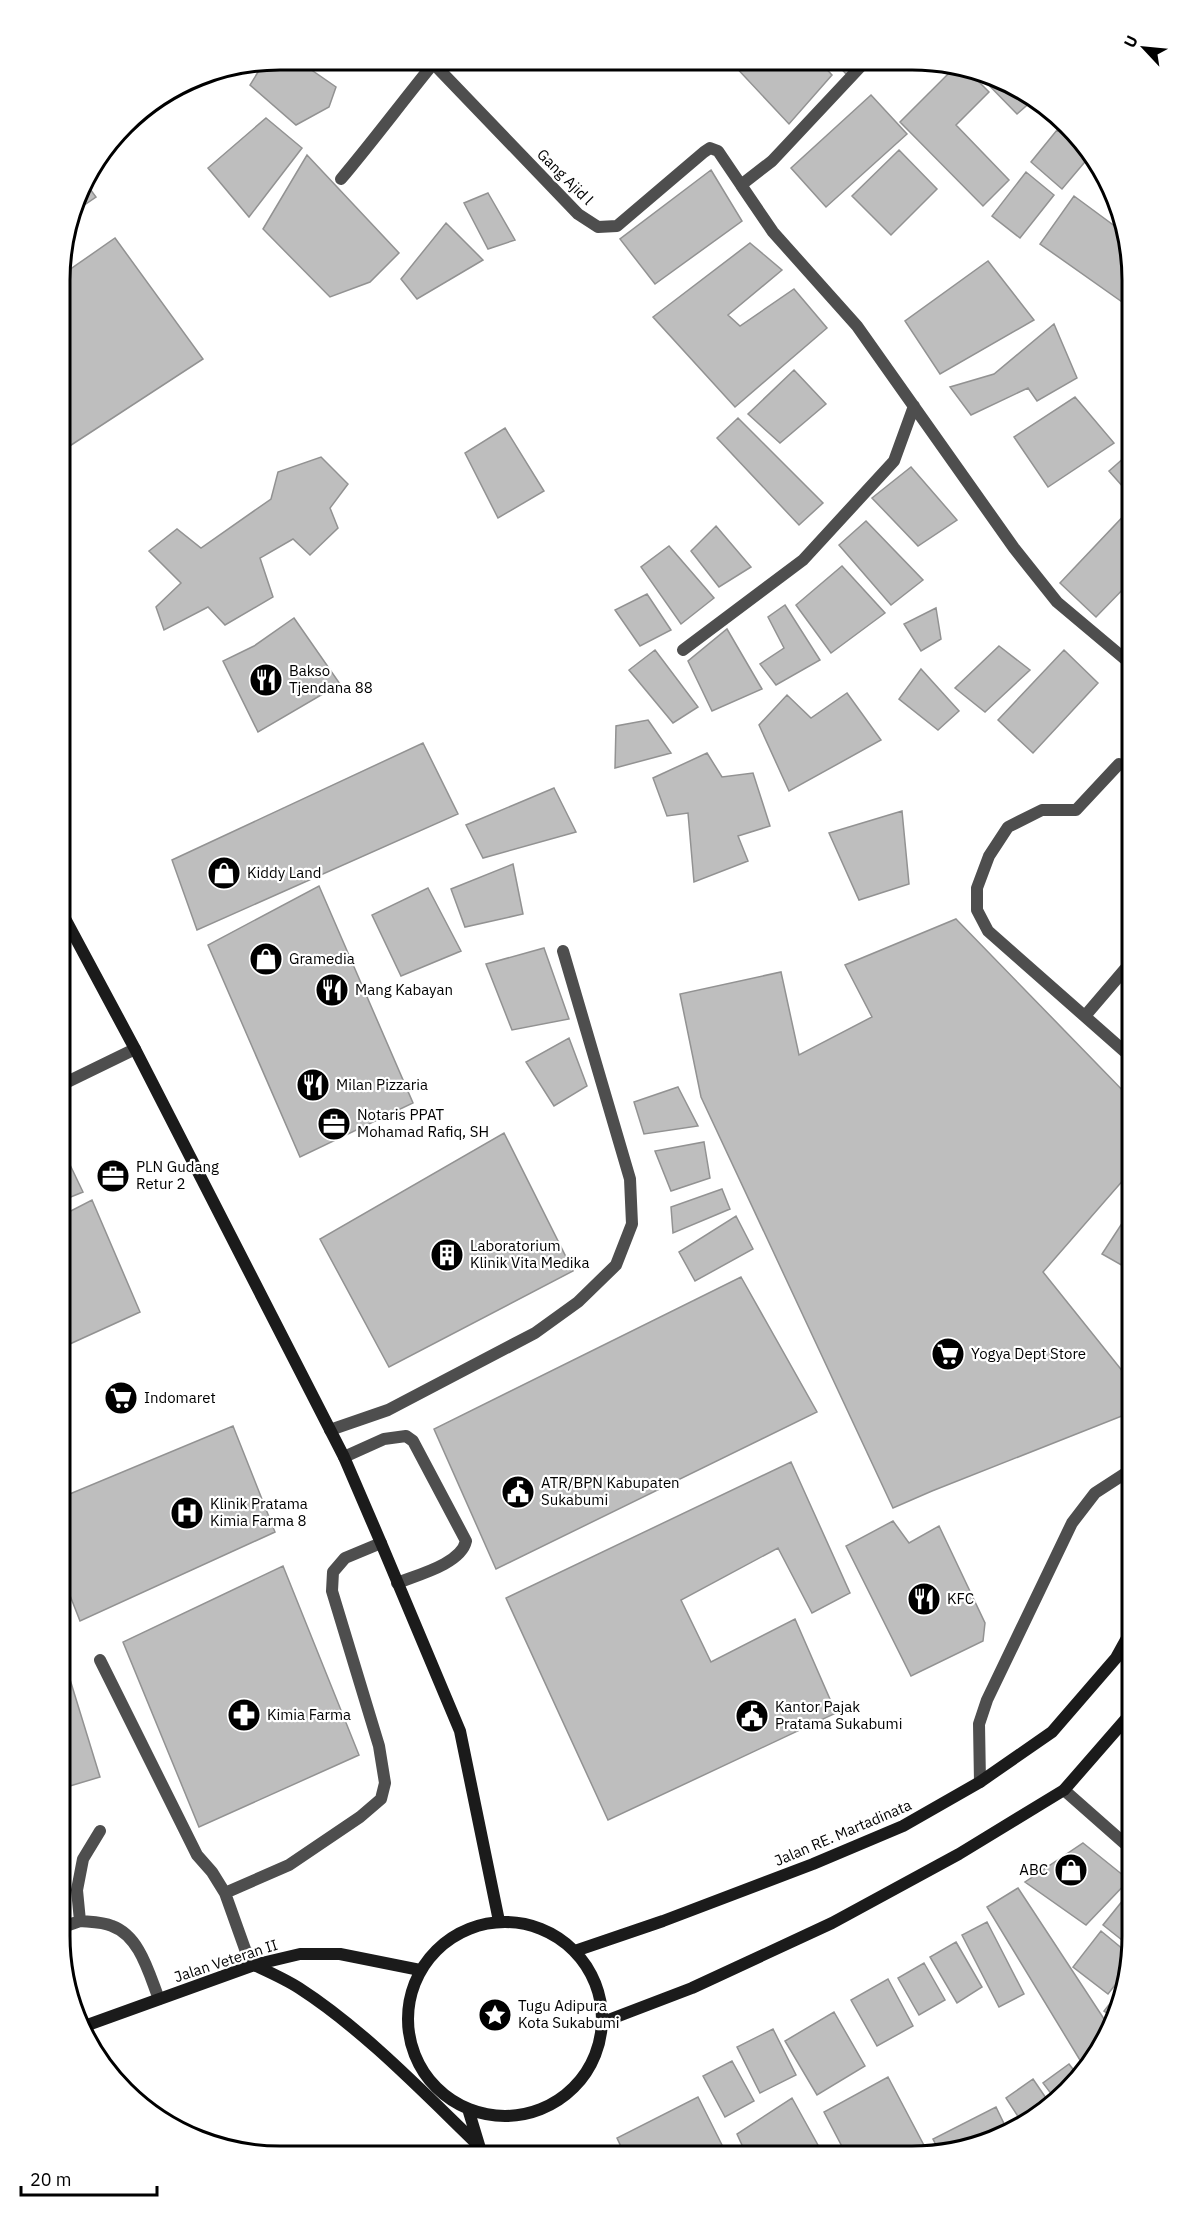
<svg xmlns="http://www.w3.org/2000/svg" width="1192" height="2216" font-family="'IBM Plex Sans',sans-serif">
	<style>
		.building { fill: #bebebe; stroke: #929292; stroke-width: 1.5 }
		.lines { fill: none; stroke-linecap: round; stroke-linejoin: round }
		.lane { stroke: #4e4e4e; stroke-width: 12 }
		.street { stroke: #4e4e4e; stroke-width: 12 }
		.secondary { stroke: #1b1b1b; stroke-width: 12 }
		.labels { text-anchor: middle; stroke-width: 4.5; stroke-linejoin: round; paint-order: stroke }
		.street-label { font-size: 15px; fill: #000; stroke: #fff }
		.poi-label { font-size: 15px; fill: #000; stroke: #fff; text-anchor: start }
		.rim { fill: none; stroke: #000; stroke-width: 3 }
	</style>
	<rect width="100%" height="100%" fill="#fff"/>
	<path class="building" d="M 281,60 L 297,60 L 336,87 L 329,107 L 296,125 L 250,85 L 263,64 Z
		M 732,63 L 821,63 L 832,75 L 789,124 Z
		M 836,63 L 857,64 L 846,74 Z
		M 957,65 L 965,68 L 989,92 L 956,125 L 1009,180 L 983,206 L 900,122 Z
		M 975,71 L 1009,83 L 1034,99 L 1017,114 Z
		M 210,74 L 174,95 L 172,92 L 197,77 Z
		M 871,95 L 907,134 L 826,207 L 791,168 Z
		M 266,118 L 302,148 L 249,217 L 208,168 Z
		M 1057,130 L 1089,157 L 1062,189 L 1031,162 Z
		M 899,150 L 937,189 L 891,235 L 852,196 Z
		M 307,155 L 399,253 L 370,282 L 330,297 L 263,229 Z
		M 711,170 L 742,221 L 655,284 L 620,239 Z
		M 1026,172 L 1054,195 L 1020,238 L 992,216 Z
		M 84,181 L 96,197 L 74,212 L 83,183 Z
		M 488,193 L 515,240 L 488,249 L 464,203 Z
		M 1074,196 L 1124,233 L 1132,281 L 1132,294 L 1125,304 L 1040,244 Z
		M 446,223 L 483,260 L 417,299 L 401,279 Z
		M 115,238 L 203,359 L 62,451 L 62,275 Z
		M 750,243 L 782,270 L 728,315 L 740,326 L 794,289 L 827,328 L 735,407 L 653,317 Z
		M 988,261 L 1034,320 L 940,374 L 905,321 Z
		M 1054,324 L 1077,378 L 1037,401 L 1028,388 L 971,415 L 950,387 L 994,374 Z
		M 794,370 L 826,404 L 780,443 L 748,414 Z
		M 1075,397 L 1114,443 L 1048,487 L 1014,437 Z
		M 738,418 L 823,503 L 799,525 L 717,438 Z
		M 505,428 L 544,491 L 498,518 L 465,453 Z
		M 1132,451 L 1132,497 L 1109,471 Z
		M 321,457 L 348,484 L 330,508 L 338,528 L 310,555 L 293,539 L 260,558 L 273,597 L 225,625 L 208,607 L 164,630 L 156,607 L 181,583 L 149,551 L 177,529 L 201,548 L 271,499 L 278,472 Z
		M 911,467 L 957,520 L 918,546 L 872,498 Z
		M 1132,507 L 1132,580 L 1096,617 L 1060,583 Z
		M 866,521 L 923,580 L 891,605 L 839,545 Z
		M 716,526 L 751,567 L 719,587 L 691,551 Z
		M 669,546 L 714,598 L 681,624 L 641,567 Z
		M 842,566 L 885,613 L 831,653 L 796,605 Z
		M 647,594 L 671,630 L 640,646 L 615,610 Z
		M 785,605 L 820,660 L 776,685 L 760,664 L 784,648 L 768,617 Z
		M 936,608 L 941,639 L 921,651 L 904,624 Z
		M 294,618 L 340,684 L 258,732 L 223,661 L 254,646 Z
		M 727,629 L 762,689 L 712,711 L 688,661 Z
		M 999,646 L 1030,670 L 985,712 L 955,688 Z
		M 655,650 L 698,707 L 673,723 L 629,670 Z
		M 1064,650 L 1098,683 L 1033,753 L 998,720 Z
		M 921,669 L 959,711 L 938,730 L 899,699 Z
		M 847,693 L 881,740 L 789,791 L 759,725 L 787,695 L 811,718 Z
		M 648,720 L 671,753 L 615,768 L 616,726 Z
		M 423,743 L 458,814 L 197,930 L 172,860 Z
		M 707,753 L 722,777 L 753,773 L 770,826 L 738,836 L 748,861 L 694,882 L 688,813 L 667,816 L 653,778 Z
		M 554,788 L 576,832 L 483,858 L 466,825 Z
		M 902,811 L 909,884 L 859,900 L 829,833 Z
		M 513,864 L 523,914 L 465,927 L 451,889 Z
		M 319,886 L 413,1103 L 300,1157 L 208,945 Z
		M 428,888 L 461,951 L 401,976 L 372,915 Z
		M 956,919 L 1132,1100 L 1132,1170 L 1043,1272 L 1132,1383 L 1132,1412 L 932,1491 L 893,1508 L 701,1097 L 680,994 L 781,972 L 799,1055 L 872,1017 L 845,965 Z
		M 544,948 L 569,1019 L 512,1030 L 486,964 Z
		M 569,1038 L 587,1086 L 554,1106 L 526,1062 Z
		M 678,1087 L 698,1126 L 644,1134 L 634,1102 Z
		M 504,1133 L 573,1271 L 389,1367 L 320,1239 Z
		M 704,1142 L 710,1178 L 671,1191 L 655,1151 Z
		M 61,1146 L 83,1192 L 61,1201 Z
		M 722,1189 L 730,1209 L 673,1233 L 671,1207 Z
		M 92,1200 L 140,1312 L 61,1348 L 61,1216 Z
		M 1132,1208 L 1132,1271 L 1102,1254 Z
		M 736,1216 L 753,1249 L 695,1281 L 679,1252 Z
		M 741,1277 L 817,1412 L 496,1569 L 434,1429 Z
		M 233,1426 L 275,1532 L 80,1621 L 60,1570 L 60,1498 Z
		M 791,1462 L 850,1593 L 812,1613 L 778,1548 L 681,1600 L 711,1662 L 795,1619 L 836,1713 L 608,1820 L 506,1598 Z
		M 893,1521 L 909,1543 L 939,1526 L 985,1623 L 983,1641 L 911,1676 L 846,1546 Z
		M 283,1566 L 359,1755 L 199,1827 L 123,1642 Z
		M 60,1647 L 100,1777 L 60,1789 Z
		M 1083,1843 L 1129,1880 L 1086,1925 L 1025,1882 Z
		M 1018,1888 L 1110,2028 L 1086,2070 L 987,1907 Z
		M 1132,1889 L 1132,1948 L 1103,1925 Z
		M 987,1922 L 1024,1994 L 999,2007 L 962,1935 Z
		M 1101,1931 L 1130,1955 L 1127,1970 L 1108,1994 L 1073,1967 Z
		M 956,1942 L 982,1987 L 957,2003 L 930,1957 Z
		M 924,1963 L 945,2000 L 919,2015 L 898,1978 Z
		M 888,1979 L 913,2026 L 877,2046 L 851,2000 Z
		M 1123,1987 L 1115,2019 L 1104,2011 Z
		M 834,2012 L 865,2066 L 817,2095 L 785,2041 Z
		M 773,2029 L 796,2075 L 760,2093 L 737,2047 Z
		M 732,2061 L 754,2101 L 725,2117 L 703,2076 Z
		M 1069,2064 L 1079,2077 L 1055,2099 L 1043,2083 Z
		M 888,2077 L 928,2153 L 911,2156 L 847,2156 L 824,2112 Z
		M 1033,2079 L 1050,2104 L 1034,2119 L 1023,2124 L 1006,2098 Z
		M 698,2097 L 727,2155 L 625,2155 L 617,2138 Z
		M 792,2098 L 824,2156 L 747,2156 L 737,2134 Z
		M 996,2107 L 1008,2132 L 982,2144 L 939,2151 L 933,2139 Z"/>
	<g class="lines">
		<path class="lane" d="M 341,179 C 373,141 402,102 433,64
			M 1119,764 L 1076,810 L 1042,810 L 1008,827 L 989,856 L 977,888 L 977,910 L 988,931 L 1132,1058
			M 1085,1016 L 1132,961
			M 61,1085 L 135,1049
			M 344,1457 L 384,1439 L 406,1436 L 413,1441 L 466,1541 C 461,1564 417,1575 397,1583
			M 100,1660 L 197,1855 L 212,1872 L 225,1893 L 289,1865 L 360,1817 L 381,1799 L 385,1783 L 379,1746 L 332,1591 L 333,1572 L 345,1558 L 381,1543
			M 980,1782 L 979,1724 L 987,1700 L 1048,1573 L 1072,1523 L 1095,1493 L 1132,1469
			M 225,1893 L 245,1949 L 254,1965
			M 80,1921 C 90,1922 103,1922 112,1926 C 140,1936 149,1974 159,1999
			M 60,1928 L 80,1921 L 77,1890 L 83,1859 L 100,1831"/>
		<path class="street" d="M 431,61 L 578,214 L 598,227 L 617,226 L 704,152 L 710,148 L 718,151 L 741,185
			M 863,64 L 772,161 L 741,185 L 773,232 L 857,326 L 1014,548 L 1057,602 L 1132,665
			M 683,650 L 803,560 L 894,461 L 914,406
			M 330,1430 L 388,1410 L 535,1333 L 578,1302 L 616,1265 L 632,1224 L 630,1179 L 563,951
			M 1064,1790 L 1132,1850"/>
		<path class="secondary" d="M 61,911 L 135,1049 L 301,1373 L 344,1457 L 381,1543 L 460,1731 L 499,1921
			M408 2019a97 97 0 1 1 194 0a97 97 0 1 1-194 0Z
			M 575,1951 L 663,1921 L 813,1864 L 903,1826 L 980,1782 L 1052,1732 L 1116,1658 L 1132,1629
			M 254,1965 C 269,1972 285,1979 299,1988 C 364,2030 423,2092 479,2146
			M 603,2022 L 692,1988 L 832,1923 L 959,1854 L 1064,1790 L 1132,1712
			M 82,2027 L 254,1965 L 300,1954 L 340,1954 L 420,1970
			M 469,2112 L 482,2155"/>
	</g>
	<defs>
		<g id="restaurant-disc" transform="scale(1.725)"><circle r="9.5" fill="#000" stroke="#fff"/><path d="M-5-6h1v4h1v-4h1v4h1v-4h1v5L-1.5 .5V6h-2V.5L-5-1ZM5-6V6H3V1.5H1.5Q1.5-4 5-6Z" fill="#fff"/></g>
		<g id="shop-disc" transform="scale(1.725)"><circle r="9.5" fill="#000" stroke="#fff"/><path d="M-5-2.5h2.3a2.7 3.5 0 0 1 5.4 0H5L5.5 6h-11ZM-1.5-2.5h3a1.5 2.3 0 0 0-3 0Z" fill="#fff"/></g>
		<g id="office-disc" transform="scale(1.725)"><circle r="9.5" fill="#000" stroke="#fff"/><path d="M-6-3h4V-5.5h4V-3h4V5H-6ZM-1-4.5V-3h2v-1.5ZM-6 0V1H6V0Z" fill="#fff"/></g>
		<g id="building-disc" transform="scale(1.725)"><circle r="9.5" fill="#000" stroke="#fff"/><path d="M-4-6H4V6H1V3H-1V6H-4ZM-2.5-4.3h1.7v1.8h-1.7ZM.8-4.3h1.7v1.8H.8ZM-2.5-1h1.7V.8h-1.7ZM.8-1h1.7V.8H.8Z" fill="#fff"/></g>
		<g id="supermarket-disc" transform="scale(1.725)"><circle r="9.5" fill="#000" stroke="#fff"/><path d="M-6-5.5h2.5l.6 2H6L4.5 2H-2.5L-4.4-4H-6ZM-1.5 3.2a1.3 1.3 0 1 0 .1 0ZM3 3.2a1.3 1.3 0 1 0 .1 0Z" fill="#fff"/></g>
		<g id="civic-disc" transform="scale(1.725)"><circle r="9.5" fill="#000" stroke="#fff"/><path d="M-.6-6.5H3V-4.5H.6V-3L4-1V1h2V6H-6V1h2V-1L-.6-3ZM-1.2 2.5V6h2.4V2.5Z" fill="#fff"/></g>
		<g id="hospital-disc" transform="scale(1.725)"><circle r="9.5" fill="#000" stroke="#fff"/><path d="M-5-5h3v3.5h4V-5h3V5h-3V1.5h-4V5h-3Z" fill="#fff"/></g>
		<g id="pharmacy-disc" transform="scale(1.725)"><circle r="9.5" fill="#000" stroke="#fff"/><path d="M-2-6h4v4h4v4h-4v4h-4v-4h-4v-4h4Z" fill="#fff"/></g>
		<g id="sight-disc" transform="scale(1.725)"><circle r="9.5" fill="#000" stroke="#fff"/><path d="M0-6L1.8-2.2L6-1.7L2.9 1.2L3.7 5.4L0 3.3L-3.7 5.4L-2.9 1.2L-6-1.7L-1.8-2.2Z" fill="#fff"/></g>
	</defs>
	<g fill-rule="evenodd">
		<use href="#restaurant-disc" x="266" y="680"/>
		<use href="#shop-disc" x="224" y="873"/>
		<use href="#shop-disc" x="266" y="959"/>
		<use href="#restaurant-disc" x="332" y="990"/>
		<use href="#restaurant-disc" x="313" y="1085"/>
		<use href="#office-disc" x="334" y="1124"/>
		<use href="#office-disc" x="113" y="1176"/>
		<use href="#building-disc" x="447" y="1255"/>
		<use href="#supermarket-disc" x="948" y="1354"/>
		<use href="#supermarket-disc" x="121" y="1398"/>
		<use href="#civic-disc" x="518" y="1492"/>
		<use href="#hospital-disc" x="187" y="1513"/>
		<use href="#restaurant-disc" x="924" y="1599"/>
		<use href="#pharmacy-disc" x="244" y="1715"/>
		<use href="#civic-disc" x="752" y="1716"/>
		<use href="#shop-disc" x="1071" y="1870"/>
		<use href="#sight-disc" x="495" y="2015"/>
	</g>
	<g class="labels">
		<g class="street-label">
			<text transform="translate(565 177) rotate(45)" y="5">Gang Ajid l</text>
			<text transform="translate(843 1833) rotate(-23)" y="5">Jalan RE. Martadinata</text>
			<text transform="translate(226 1961) rotate(-18)" y="5">Jalan Veteran II</text>
		</g>
		<g class="poi-label">
			<text x="289" y="676">Bakso<tspan x="289" dy="17">Tjendana 88</tspan></text>
			<text x="247" y="878">Kiddy Land</text>
			<text x="289" y="964">Gramedia</text>
			<text x="355" y="995">Mang Kabayan</text>
			<text x="336" y="1090">Milan Pizzaria</text>
			<text x="357" y="1120">Notaris PPAT<tspan x="357" dy="17">Mohamad Rafiq, SH</tspan></text>
			<text x="136" y="1172">PLN Gudang<tspan x="136" dy="17">Retur 2</tspan></text>
			<text x="470" y="1251">Laboratorium<tspan x="470" dy="17">Klinik Vita Medika</tspan></text>
			<text x="971" y="1359">Yogya Dept Store</text>
			<text x="144" y="1403">Indomaret</text>
			<text x="541" y="1488">ATR/BPN Kabupaten<tspan x="541" dy="17">Sukabumi</tspan></text>
			<text x="210" y="1509">Klinik Pratama<tspan x="210" dy="17">Kimia Farma 8</tspan></text>
			<text x="947" y="1604">KFC</text>
			<text x="775" y="1712">Kantor Pajak<tspan x="775" dy="17">Pratama Sukabumi</tspan></text>
			<text x="267" y="1720">Kimia Farma</text>
			<text x="1048" y="1875" text-anchor="end">ABC</text>
			<text x="518" y="2011">Tugu Adipura<tspan x="518" dy="17">Kota Sukabumi</tspan></text>
		</g>
	</g>
	<path d="M0 0H1192V2216H0ZM280 70H912A210 210 0 0 1 1122 280V1936A210 210 0 0 1 912 2146H280A210 210 0 0 1 70 1936V280A210 210 0 0 1 280 70Z" fill="#fff" fill-rule="evenodd"/>
	<path class="rim" d="M280 70H912A210 210 0 0 1 1122 280V1936A210 210 0 0 1 912 2146H280A210 210 0 0 1 70 1936V280A210 210 0 0 1 280 70Z"/>
	<g transform="translate(1144 48) rotate(296)" stroke="#ffffff" stroke-width="4.5" paint-order="stroke">
	<path d="M0-4.5L10 22L0 15L-10 22Z" fill="#000000"/>
	<text y="-9" font-size="16" font-weight="bold" text-anchor="middle" fill="#000000">U</text>
	</g>
	<path d="M21 2186v9h136v-9" fill="none" stroke="#000000" stroke-width="3"/>
	<text x="30" y="2186" font-size="18" fill="#000000" stroke="#ffffff" stroke-width="4.5" paint-order="stroke">20 m</text>
</svg>
